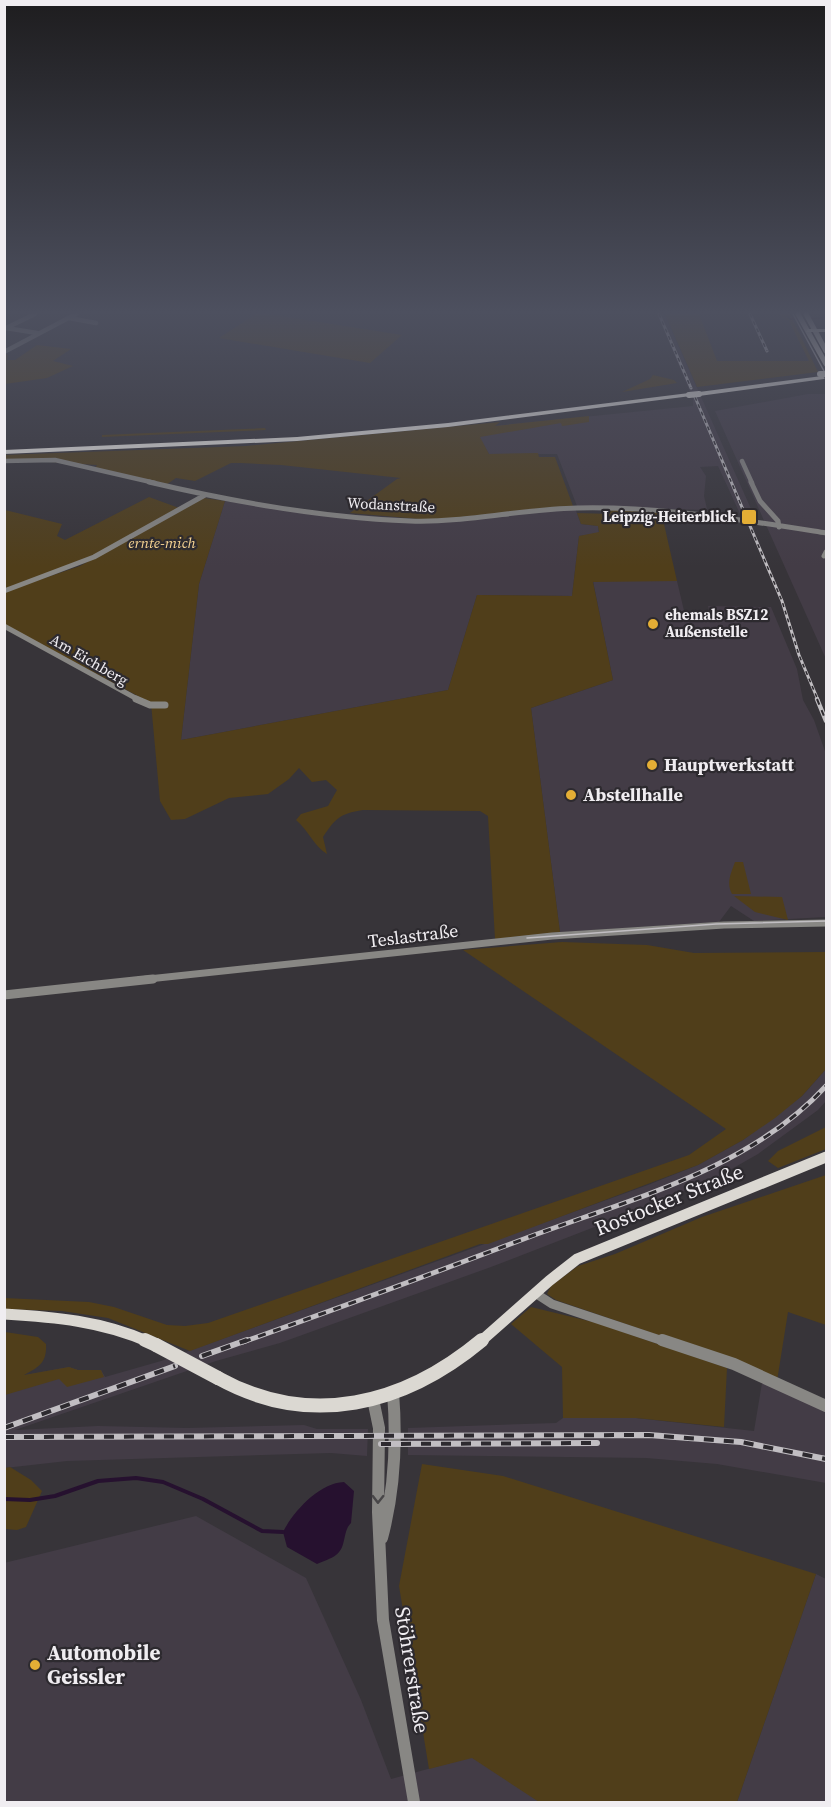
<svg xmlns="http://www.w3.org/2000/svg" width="831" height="1807" font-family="'Source Serif 4',serif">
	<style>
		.built { fill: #433c46 }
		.green { fill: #503e1a }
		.water { fill: #26112f }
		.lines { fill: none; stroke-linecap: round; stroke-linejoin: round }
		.stream-far1 { stroke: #26112f; stroke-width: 1.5 }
		.stream { stroke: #26112f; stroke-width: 4 }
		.minor-far4 { stroke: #888784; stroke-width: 4.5 }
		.minor-far3 { stroke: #888784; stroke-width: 5 }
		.minor-far2 { stroke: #888784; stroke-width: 7 }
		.minor-far1 { stroke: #888784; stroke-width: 9 }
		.minor { stroke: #888784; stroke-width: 12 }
		.major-far2 { stroke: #dbd8d2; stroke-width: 5 }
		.major-far1 { stroke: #dbd8d2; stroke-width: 11 }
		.major { stroke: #dbd8d2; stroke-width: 14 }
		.highway { fill: #fbf8f1; fill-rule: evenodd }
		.tram { stroke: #c1bec2; stroke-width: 1.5 }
		.rail-far3-casing { stroke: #c1bec2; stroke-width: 3 }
		.rail-far2-casing { stroke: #c1bec2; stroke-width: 4.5 }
		.rail-far1-casing { stroke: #c1bec2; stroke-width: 5 }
		.rail-casing { stroke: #c1bec2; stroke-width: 6 }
		.rail-far3 { stroke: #2d2a2f; stroke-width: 1.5; stroke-dasharray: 4; stroke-linecap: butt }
		.rail-far2 { stroke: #2d2a2f; stroke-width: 2; stroke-dasharray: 6; stroke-linecap: butt }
		.rail-far1 { stroke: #2d2a2f; stroke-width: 3; stroke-dasharray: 8; stroke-linecap: butt }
		.rail { stroke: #2d2a2f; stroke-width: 4; stroke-dasharray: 10; stroke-linecap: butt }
		.major-bridge { stroke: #dbd8d2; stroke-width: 14 }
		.highway-bridge { stroke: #fbf8f1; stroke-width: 6 }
		.oneway { stroke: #484648 }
		.poi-dot { fill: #e4ae35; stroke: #2d2a2f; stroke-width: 2 }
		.labels { text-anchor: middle; stroke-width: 4.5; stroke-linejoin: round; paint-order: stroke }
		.far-street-label { font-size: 15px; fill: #f0edf1; stroke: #2d2a2f }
		.far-poi-label { font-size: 15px; font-weight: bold; fill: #f0edf1; stroke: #2d2a2f; text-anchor: end }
		.far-park-label { font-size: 15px; font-style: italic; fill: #f7d492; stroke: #2d2a2f }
		.poi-label { font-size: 18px; font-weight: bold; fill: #f0edf1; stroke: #2d2a2f; text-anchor: start }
		.street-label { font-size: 18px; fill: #f0edf1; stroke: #2d2a2f }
		.near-street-label { font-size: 21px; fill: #f0edf1; stroke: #2d2a2f }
		.near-poi-label { font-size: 21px; font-weight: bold; fill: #f0edf1; stroke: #2d2a2f; text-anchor: start }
	</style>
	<rect width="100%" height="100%" fill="#373439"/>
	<path class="built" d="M 657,314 L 664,314 L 756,520 L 739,518 L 741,516 L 718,466 L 700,467 L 706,476 L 704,496 L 707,509 L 705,510 L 577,506 L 557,454 L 489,454 L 479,437 L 494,426 L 693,406 L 693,399 Z
		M 808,394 L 826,394 L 826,659 L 715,411 Z
		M 225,501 L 305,511 L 431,520 L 575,508 L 581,524 L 598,526 L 599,533 L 579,536 L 572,596 L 477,595 L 448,690 L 181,740 L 199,584 Z
		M 593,581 L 677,581 L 686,619 L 711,619 L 708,606 L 771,607 L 797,669 L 803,700 L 814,720 L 826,754 L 826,917 L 754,921 L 731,906 L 719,922 L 560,932 L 531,708 L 613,680 Z
		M 826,1069 L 826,1101 L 818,1110 L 758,1154 L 721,1175 L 659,1202 L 491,1267 L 280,1343 L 216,1361 L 15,1430 L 98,1426 L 187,1428 L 304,1425 L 317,1429 L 368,1429 L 367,1456 L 331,1453 L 67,1461 L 5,1468 L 4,1379 L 69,1367 L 78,1370 L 101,1370 L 105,1377 L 161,1361 L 648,1185 L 698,1165 L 743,1140 L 802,1096 Z
		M 762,1383 L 826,1409 L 826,1483 L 717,1464 L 646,1458 L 408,1455 L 408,1428 L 556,1423 L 563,1418 L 636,1418 L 754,1431 Z
		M 196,1516 L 306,1578 L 361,1700 L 391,1779 L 472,1757 L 540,1802 L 5,1802 L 4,1563 Z
		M 816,1574 L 826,1579 L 826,1802 L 737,1802 Z"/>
	<path class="green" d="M 256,314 L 268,314 L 402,335 L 370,363 L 219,338 Z
		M 665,314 L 699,314 L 717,361 L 809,361 L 789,321 L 778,314 L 790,314 L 818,372 L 697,387 Z
		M 37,345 L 71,349 L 53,361 L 73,366 L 47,378 L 5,384 L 4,353 L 8,355 L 7,360 L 15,360 Z
		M 653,375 L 674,380 L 677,383 L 622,392 L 650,379 Z
		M 589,416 L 589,422 C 578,423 574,425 562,426 L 561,423 L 480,437 L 489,454 L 538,453 L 539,457 L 555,457 L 573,506 L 431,520 L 350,513 L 397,479 L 401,478 L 281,465 L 241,463 L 231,463 L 195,481 L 176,478 L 166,485 L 95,468 L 97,465 L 5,459 L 4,455 L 246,446 L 500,422 L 495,426 Z
		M 265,428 L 266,430 L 102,437 L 102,435 Z
		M 149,497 L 179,508 L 101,552 L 5,590 L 5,510 L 62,524 L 57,536 L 65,540 Z
		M 204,498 L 225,501 L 199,584 L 181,740 L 448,690 L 477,595 L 572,596 L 579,536 L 599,532 L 598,526 L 581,524 L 577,513 L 610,514 L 609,509 L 661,511 L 677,581 L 593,582 L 613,680 L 531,708 L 560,932 L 495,939 L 488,816 L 480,811 L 363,810 C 339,814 336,818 323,837 L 327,854 C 313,845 309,831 296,820 L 301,814 L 328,806 L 337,790 L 326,780 L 312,782 L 299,768 L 289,779 L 268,794 L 229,798 L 185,819 L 171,820 L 160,801 L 151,703 L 5,625 L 4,592 L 80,566 Z
		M 735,862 L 743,862 L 751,894 L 732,894 C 726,883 731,873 735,862 Z
		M 734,896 L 782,897 L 788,920 L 755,912 Z
		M 562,942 L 647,945 L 694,953 L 826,952 L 826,1069 L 802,1096 L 775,1118 L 743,1140 L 698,1165 L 488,1244 L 480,1244 L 190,1351 L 108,1318 L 62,1311 L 5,1309 L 4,1298 L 89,1302 L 114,1307 L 167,1325 L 185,1326 L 208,1323 L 689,1155 L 726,1129 L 463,950 Z
		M 826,1127 L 826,1149 L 778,1168 L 768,1161 L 778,1151 Z
		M 826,1175 L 826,1325 L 788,1312 L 777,1381 L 754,1368 L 556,1300 L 547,1294 L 551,1286 L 578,1266 L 615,1254 L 702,1217 Z
		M 531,1307 L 597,1323 L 727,1368 L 724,1427 L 636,1418 L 563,1418 L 562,1367 L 511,1324 Z
		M 5,1332 L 38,1337 L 46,1344 C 47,1363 39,1367 24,1375 L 69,1367 L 78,1370 L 101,1370 L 104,1377 L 67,1387 L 59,1379 L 5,1395 Z
		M 422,1464 L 503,1476 L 816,1574 L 737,1802 L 539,1802 L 472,1758 L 429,1769 L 399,1586 Z
		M 10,1467 L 31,1480 L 42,1491 L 26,1527 L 17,1530 L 5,1529 L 5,1468 Z"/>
	<path class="water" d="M 344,1482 L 354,1491 L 351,1523 C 342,1532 347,1547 336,1555 C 331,1559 323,1561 317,1564 L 287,1547 L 283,1532 C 293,1512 319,1483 344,1482 Z"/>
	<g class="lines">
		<path class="stream-far1" d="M 787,316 L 790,319 L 799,319
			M 811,319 L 826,317"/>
		<path class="stream" d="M 4,1499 L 30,1500 L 55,1496 L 98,1481 L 136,1478 L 163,1482 L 203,1499 L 262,1531 L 283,1532"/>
		<path class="minor-far4" d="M 69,318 L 96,323
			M 6,328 L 37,333
			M 4,329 L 35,314
			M 4,352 L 76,314
			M 4,461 L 55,460 L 155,483
			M 742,461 L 752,483"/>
		<path class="minor-far3" d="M 149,482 C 234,502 322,518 410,521 C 466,523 521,509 577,508 C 661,506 744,520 826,533
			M 751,482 L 760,501 L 778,521 L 779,527
			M 824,556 L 826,552
			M 4,591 L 94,557 L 205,495
			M 4,626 L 139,700"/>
		<path class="minor-far2" d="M 136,699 L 150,705 L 165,705
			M 139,980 L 552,936 L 724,925 L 826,923"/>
		<path class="minor-far1" d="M 4,995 L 153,979
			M 535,1293 L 552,1304 L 666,1342"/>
		<path class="minor" d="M 662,1340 L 734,1364 L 826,1406
			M 373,1399 L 379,1428 L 378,1512 L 383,1620 L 414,1802
			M 382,1538 C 395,1489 397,1442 393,1392"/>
		<path class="major-far2" d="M 798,314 L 826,364
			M 806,314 L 826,351"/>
		<path class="major-far1" d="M 4,1314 C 54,1317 102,1321 149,1342
			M 480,1342 L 549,1281 L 577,1259 L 826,1157"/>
		<path class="major" d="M 145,1340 L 156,1345
			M 218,1378 C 310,1429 404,1405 482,1340"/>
		<path class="highway" d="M 808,329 L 826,329 L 826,332 L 806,332 Z
			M 822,376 L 825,378 L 824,379 L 699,396 L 696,394 L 699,392 Z
			M 689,393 L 691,394 L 691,396 L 448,427 L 297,441 L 4,454 L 4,450 L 297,437 L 448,423 Z"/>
		<path class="tram" d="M 793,314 L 824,371
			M 527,938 L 716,924 L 826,921"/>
		<g class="rail-far3-casing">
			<path id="rail-far3" d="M 659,314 L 691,388
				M 750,314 L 767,351
				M 695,397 L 782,601 L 799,655 L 818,700"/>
		</g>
		<g class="rail-far2-casing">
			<path id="rail-far2" d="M 817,699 L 826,721"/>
		</g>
		<g class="rail-far1-casing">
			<path id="rail-far1" d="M 243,1342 C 339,1308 434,1273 529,1237 C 631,1199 750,1169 826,1086"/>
		</g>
		<g class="rail-casing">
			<path id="rail" d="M 202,1356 L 247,1340
				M 4,1428 L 175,1366
				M 4,1437 L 649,1435 L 741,1442 L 826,1459
				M 381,1444 L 597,1443"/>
		</g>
		<use href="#rail-far3" class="rail-far3"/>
		<use href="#rail-far2" class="rail-far2"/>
		<use href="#rail-far1" class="rail-far1"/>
		<use href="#rail" class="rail"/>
		<path class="major-bridge" d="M 156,1345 L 218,1378"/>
		<path class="highway-bridge" d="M 820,374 L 826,374
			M 689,395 L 699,394"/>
	</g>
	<defs><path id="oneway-chevron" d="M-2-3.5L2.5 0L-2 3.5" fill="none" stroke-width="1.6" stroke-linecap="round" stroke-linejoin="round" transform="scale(1.5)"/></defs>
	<use class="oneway" href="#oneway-chevron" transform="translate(378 1499) rotate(91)"/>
	<linearGradient id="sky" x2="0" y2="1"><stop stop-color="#1e1d1f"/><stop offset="0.55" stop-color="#4d505f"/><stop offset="1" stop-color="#4d505f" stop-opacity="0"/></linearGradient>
	<rect width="831" height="567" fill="url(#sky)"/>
	<g class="poi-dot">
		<rect x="741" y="509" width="16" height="16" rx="3"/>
		<circle cx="653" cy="624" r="6"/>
		<circle cx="652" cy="765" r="6"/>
		<circle cx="571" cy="795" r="6"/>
		<circle cx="35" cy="1665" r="6"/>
	</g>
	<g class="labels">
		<g class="far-street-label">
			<text transform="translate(391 505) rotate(3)" y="5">Wodanstraße</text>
			<text transform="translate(89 660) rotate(30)" y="5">Am Eichberg</text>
		</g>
		<g class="far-poi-label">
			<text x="736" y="522">Leipzig-Heiterblick</text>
			<text x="665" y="620" text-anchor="start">ehemals BSZ12<tspan x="665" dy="17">Außenstelle</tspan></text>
		</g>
		<g class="far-park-label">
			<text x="162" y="548">ernte-mich</text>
		</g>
		<g class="poi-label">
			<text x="664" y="771">Hauptwerkstatt</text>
			<text x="583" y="801">Abstellhalle</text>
		</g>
		<g class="street-label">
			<text transform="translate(413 936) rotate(-7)" y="6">Teslastraße</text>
		</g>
		<g class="near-street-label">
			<text transform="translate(669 1200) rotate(-22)" y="7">Rostocker Straße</text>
			<text transform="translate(412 1670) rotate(81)" y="7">Stöhrerstraße</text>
		</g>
		<g class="near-poi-label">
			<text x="47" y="1660">Automobile<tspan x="47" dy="24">Geissler</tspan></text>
		</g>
	</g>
	<rect width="831" height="1807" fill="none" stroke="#f0edf1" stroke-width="12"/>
</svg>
